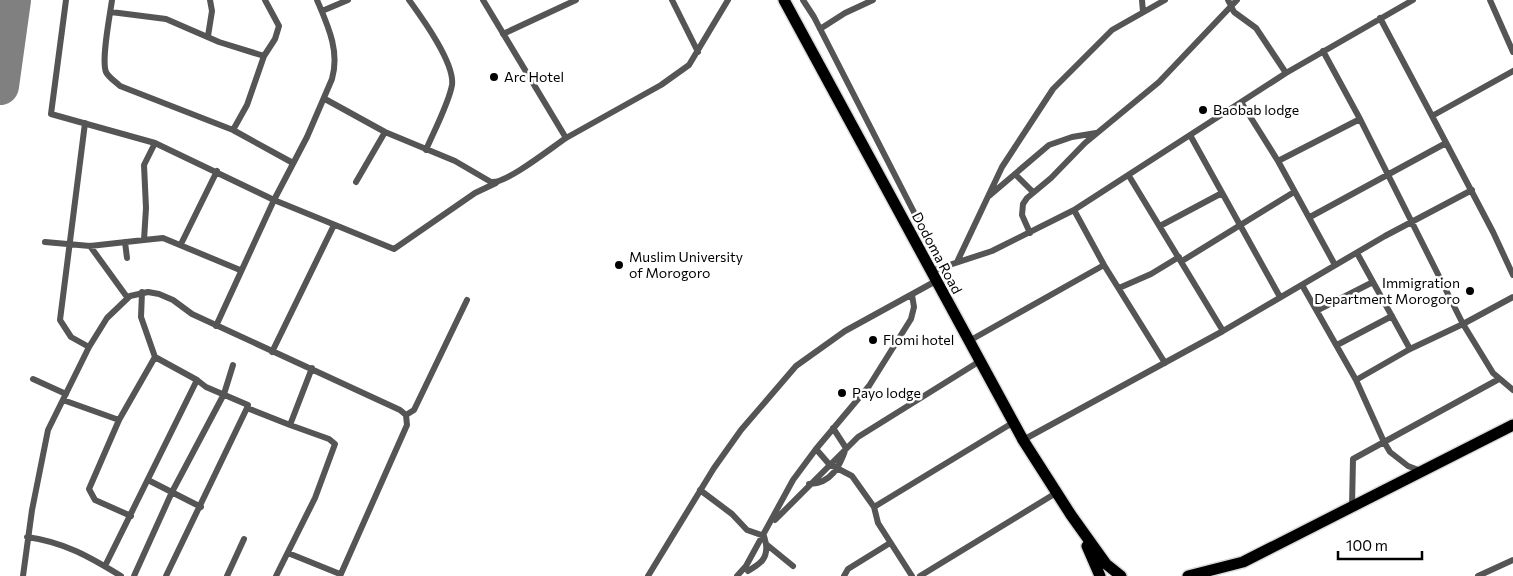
<svg xmlns="http://www.w3.org/2000/svg" width="1513" height="576" font-family="Commissioner,sans-serif">
	<style>
		.lines { fill: none; stroke-linecap: round; stroke-linejoin: round }
		.runway { stroke: #808080; stroke-width: 38 }
		.highway-casing { stroke: #dbdbdb; stroke-width: 14 }
		.street { stroke: #555; stroke-width: 6 }
		.highway { stroke: #000; stroke-width: 11 }
		.poi-dot { fill: #000; stroke: #fff; stroke-width: 2 }
		.labels { text-anchor: middle; stroke-width: 5; stroke-linejoin: round; paint-order: stroke }
		.poi-label { font-size: 14px; fill: #000; stroke: #fff; text-anchor: start }
		.street-label { font-size: 14px; fill: #000; stroke: #fff }
	</style>
	<rect width="100%" height="100%" fill="#fff"/>
	<g class="lines">
		<path class="runway" d="M 0,86 L 12,0"/>
		<g class="highway-casing">
			<path id="highway" d="M 784,0 L 1023,440 L 1071,515 L 1106,564 L 1121,576
				M 1087,546 L 1100,576
				M 1188,576 L 1243,562 L 1513,425"/>
		</g>
		<path class="street" d="M 66,0 L 51,114 L 155,143 L 274,200 L 394,249 L 475,193 L 496,183
			M 112,0 C 110,15 101,60 106,72 C 108,77 116,82 120,86 L 233,130 L 293,163
			M 409,0 C 422,18 455,63 452,85 C 449,103 433,133 426,150
			M 483,0 L 566,138 L 661,85 L 689,65 L 728,0
			M 672,0 L 698,52
			M 803,0 L 814,17 L 942,267
			M 1142,0 L 1143,12
			M 1228,0 L 1234,12 L 1256,28 L 1286,73
			M 1490,0 L 1513,52
			M 322,11 L 348,0
			M 111,12 L 166,19 L 219,42 L 264,56 L 247,105 L 233,130
			M 1380,18 L 1432,116
			M 820,29 L 845,13 L 873,0
			M 503,34 L 576,0
			M 208,36 L 212,11 L 210,0
			M 1323,51 L 1360,119
			M 264,56 L 275,39 L 279,26 L 265,0
			M 1513,71 L 1432,116 L 1493,232 L 1513,275
			M 325,99 L 385,132 L 455,161 L 491,182 C 506,184 551,148 566,138
			M 1241,102 L 1278,161 L 1335,265
			M 85,123 L 60,320 L 71,337 L 89,347
			M 1190,135 L 1280,297
			M 155,143 L 144,165 L 146,208 L 144,240 L 163,238 L 240,270
			M 1278,161 L 1360,119 L 1463,324 L 1410,349 L 1356,380
			M 1015,174 L 1033,192
			M 1129,176 L 1223,331
			M 356,182 L 385,132
			M 989,196 L 1049,145 L 1072,137 L 1096,133
			M 1074,210 L 1104,265 L 1165,363
			M 1310,217 L 1446,143
			M 1160,226 L 1222,193
			M 1030,233 L 1022,215 L 1023,204 L 1027,198 L 1051,178 L 1085,143 L 1159,82 L 1237,0
			M 45,242 L 90,246 L 144,240
			M 125,242 L 127,258
			M 181,244 L 217,171
			M 90,246 L 127,297
			M 1357,253 L 1410,349
			M 1182,261 L 1294,192
			M 957,262 L 1002,167 L 1053,89 L 1112,30 L 1165,0
			M 931,271 L 992,251 L 1074,210 L 1286,73 L 1413,0
			M 1302,285 L 1356,380 L 1384,442 L 1390,452 L 1408,466 L 1421,471
			M 1119,288 L 1151,274 L 1179,257
			M 142,292 L 141,317 L 155,357
			M 1513,297 L 1463,324 L 1493,373 L 1513,390
			M 1318,310 L 1373,282
			M 216,326 L 274,200 L 307,137 L 332,79 C 340,51 328,26 317,0
			M 969,341 L 1104,265
			M 1337,345 L 1392,316
			M 272,352 L 334,225
			M 33,379 L 66,394
			M 197,380 L 206,387 L 248,405 L 247,408 L 290,425
			M 63,400 L 119,420
			M 406,415 L 414,410 L 467,300
			M 1023,440 L 1223,331 L 1385,236 L 1472,190
			M 816,449 L 829,464 L 852,476 L 874,507 L 878,523 L 912,576
			M 148,480 L 201,507
			M 809,484 C 831,484 840,466 846,448 L 833,428
			M 700,490 L 732,514 L 747,530 L 764,536 L 766,544 L 793,566
			M 1352,506 L 1353,459 L 1499,379
			M 874,507 L 1014,422
			M 775,520 L 858,437 L 980,361
			M 27,537 C 64,542 90,557 121,576
			M 288,553 L 340,574
			M 105,566 L 197,380 L 155,357 L 119,420 L 89,489 L 95,500 L 131,516
			M 748,571 C 760,564 768,559 766,544
			M 23,576 L 32,510 L 48,430 L 89,347 L 107,318 L 130,296 L 148,292 L 159,294 L 173,300 L 192,314 L 400,410 L 406,415 L 407,425 L 340,576
			M 134,576 L 172,492 L 224,394 L 233,365
			M 166,576 L 247,408
			M 227,576 L 244,539
			M 276,576 L 315,498 L 335,444 L 329,439 L 290,425 L 312,368
			M 648,576 L 714,468 L 741,430 L 796,366 L 845,331 L 936,281
			M 737,576 L 746,566 L 793,480 L 816,449 L 869,386 L 911,319 L 914,307 L 912,295
			M 844,576 L 848,569 L 890,543
			M 920,576 L 1056,493
			M 1478,576 L 1513,560"/>
		<use href="#highway" class="highway"/>
	</g>
	<g class="poi-dot">
		<circle cx="494" cy="77" r="5"/>
		<circle cx="1203" cy="110" r="5"/>
		<circle cx="619" cy="265" r="5"/>
		<circle cx="1470" cy="291" r="5"/>
		<circle cx="873" cy="340" r="5"/>
		<circle cx="842" cy="393" r="5"/>
	</g>
	<g class="labels">
		<g class="poi-label">
			<text x="504" y="82">Arc Hotel</text>
			<text x="1213" y="115">Baobab lodge</text>
			<text x="629" y="262">Muslim University<tspan x="629" dy="16">of Morogoro</tspan></text>
			<text x="1460" y="288" text-anchor="end">Immigration<tspan x="1460" dy="16">Department Morogoro</tspan></text>
			<text x="883" y="345">Flomi hotel</text>
			<text x="852" y="398">Payo lodge</text>
		</g>
		<g class="street-label">
			<text transform="translate(937 253) rotate(62)" y="5">Dodoma Road</text>
		</g>
	</g>
	<path d="M1338 551v8h84v-8" fill="none" stroke="#000000" stroke-width="2.5"/>
	<text x="1346" y="551" font-size="15" fill="#000000" stroke="#ffffff" stroke-width="4" paint-order="stroke">100 m</text>
</svg>
